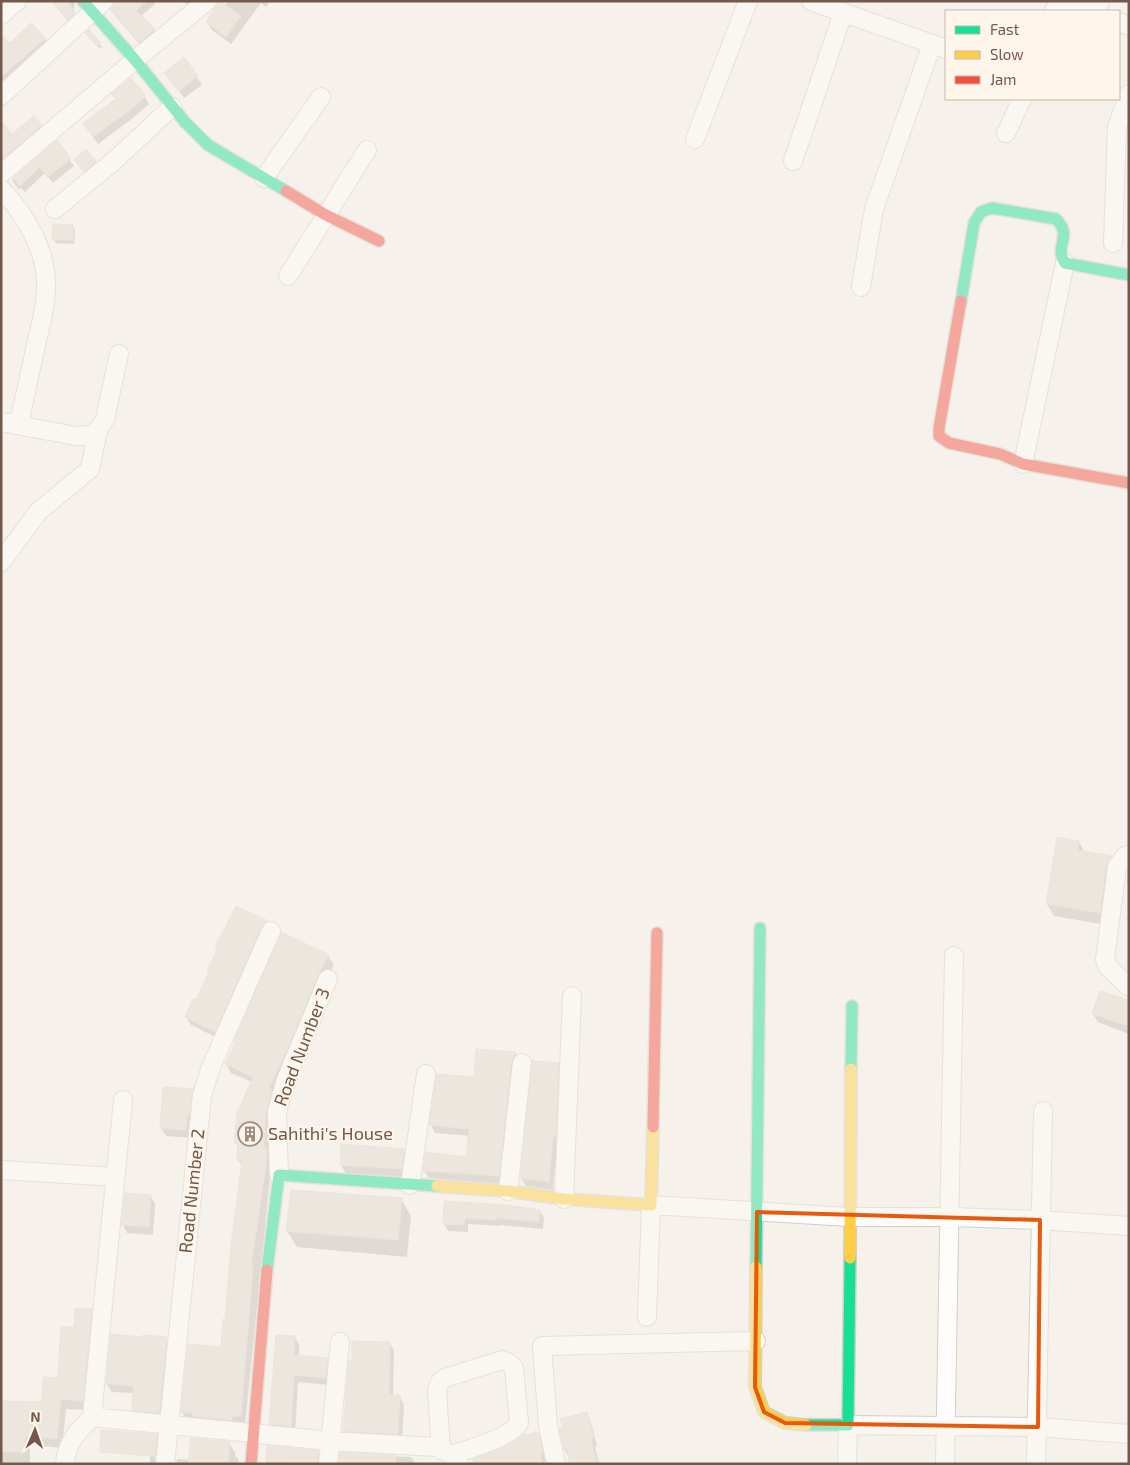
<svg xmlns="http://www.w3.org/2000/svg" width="1130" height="1465" font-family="'Exo 2',sans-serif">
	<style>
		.shadow { fill: #0003 }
		.building { fill: #e2d9d2; stroke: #dfd4cc }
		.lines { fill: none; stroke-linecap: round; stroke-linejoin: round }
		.street-casing { stroke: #d4cec7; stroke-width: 20 }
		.fast-casing { stroke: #d5cec6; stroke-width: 14 }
		.slow-casing { stroke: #d5cec6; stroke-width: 14 }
		.jam-casing { stroke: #d5cec6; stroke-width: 14 }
		.street { stroke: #fefdfc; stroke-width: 18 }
		.fast { stroke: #16e098; stroke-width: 11 }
		.slow { stroke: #ffcf43; stroke-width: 11 }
		.jam { stroke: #f24e42; stroke-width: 11 }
		.marked { fill: none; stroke: #e8590c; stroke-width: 4; stroke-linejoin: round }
		.labels { text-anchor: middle; stroke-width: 4; stroke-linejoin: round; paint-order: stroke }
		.street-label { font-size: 18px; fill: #73584b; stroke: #fef6eb }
		.poi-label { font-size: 18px; fill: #73584b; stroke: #fef6eb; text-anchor: start }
	</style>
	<rect width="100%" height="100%" fill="#f6f1ea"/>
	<path class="shadow" d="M 60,1 L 74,1 L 75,3 L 73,13 L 78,22 L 73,27 L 61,13 L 56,5 Z
		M 117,1 L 153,1 L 155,4 L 140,17 L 154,30 L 158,37 L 144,49 L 116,17 L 111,10 Z
		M 183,1 L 196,1 L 190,8 Z
		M 229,1 L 271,1 L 266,7 L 261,3 L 231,44 L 212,30 L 207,22 Z
		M 89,37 L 100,44 L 102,47 L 100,49 Z
		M 45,39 L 49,47 L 1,88 L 1,51 Z
		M 184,59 L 202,85 L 184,98 L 166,73 Z
		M 113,94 L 145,97 L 149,104 L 133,118 L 98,144 L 84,124 L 116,100 Z
		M 34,118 L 46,134 L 1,170 L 1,123 L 12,136 Z
		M 57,142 L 74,166 L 53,183 L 45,173 L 25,192 L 21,188 L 19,190 L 12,180 Z
		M 95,162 L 97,165 L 87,174 L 77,164 Z
		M 73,226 L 75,230 L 74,244 L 56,243 L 54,240 Z
		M 1079,842 L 1085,853 L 1111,857 L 1118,869 L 1107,925 L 1054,916 L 1047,904 Z
		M 1129,871 L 1129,886 L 1127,882 Z
		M 237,907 L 267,922 L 272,930 L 220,1039 L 191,1025 L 186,1017 L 196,1001 L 210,974 L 208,971 L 219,951 L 217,947 Z
		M 282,934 L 328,956 L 334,965 L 323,984 L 271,1122 L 269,1152 L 272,1158 L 245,1425 L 187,1421 L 182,1412 L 189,1346 L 222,1348 L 243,1168 L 238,1160 L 239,1149 L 236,1143 L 252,1082 L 231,1073 L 226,1064 L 237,1042 L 236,1041 Z
		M 1129,1000 L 1129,1034 L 1098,1022 L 1093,1014 Z
		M 515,1053 L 519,1061 L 503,1184 L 429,1178 L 424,1170 L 468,1159 L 470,1136 L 435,1133 L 431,1125 L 475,1079 Z
		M 558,1065 L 563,1073 L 560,1144 L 557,1144 L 553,1190 L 526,1186 L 521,1178 Z
		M 164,1089 L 192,1091 L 197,1099 L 190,1138 L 166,1136 L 161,1128 Z
		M 404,1150 L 411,1163 L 408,1181 L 348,1177 L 341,1165 Z
		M 151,1196 L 155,1204 L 153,1235 L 127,1233 L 123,1225 Z
		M 401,1199 L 411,1216 L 407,1257 L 297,1247 L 287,1231 Z
		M 445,1202 L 540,1211 L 544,1218 L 543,1229 L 499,1225 L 499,1226 L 468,1224 L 468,1232 L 448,1231 L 444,1224 Z
		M 91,1310 L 97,1319 L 88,1410 L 66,1409 L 62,1448 L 30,1445 L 30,1464 L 1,1464 L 1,1402 L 43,1403 L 59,1380 L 75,1329 Z
		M 295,1337 L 299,1345 L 299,1356 L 327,1359 L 332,1367 L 330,1385 L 298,1382 L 295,1434 L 275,1432 L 270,1424 Z
		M 166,1338 L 171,1346 L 163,1421 L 138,1418 L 133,1410 L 134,1393 L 112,1392 L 107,1384 L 144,1339 Z
		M 390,1343 L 394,1351 L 393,1396 L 399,1396 L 404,1404 L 402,1442 L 349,1439 L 344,1431 L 353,1362 Z
		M 587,1414 L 591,1422 L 597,1446 L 595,1447 L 599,1464 L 572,1464 L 565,1450 L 564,1429 Z
		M 538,1433 L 542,1441 L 547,1462 L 544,1462 L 544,1464 L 475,1464 Z
		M 157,1435 L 161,1444 L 160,1457 L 154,1456 L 158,1464 L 150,1464 L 150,1456 L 106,1451 Z
		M 229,1443 L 235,1452 L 235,1457 L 237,1457 L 240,1464 L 176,1464 L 177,1459 L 190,1460 Z
		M 268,1447 L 318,1452 L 323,1464 L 267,1464 Z
		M 341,1454 L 411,1457 L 415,1464 L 340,1464 Z"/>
	<path class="building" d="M 51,1 L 69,1 L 69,4 L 75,13 L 68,20 Z
		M 116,1 L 146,1 L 136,11 L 155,29 L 140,42 L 110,10 Z
		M 220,1 L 241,16 L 226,37 L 206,22 Z
		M 31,23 L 46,38 L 1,77 L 1,34 L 10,43 Z
		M 89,29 L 101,43 L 97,46 L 85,33 Z
		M 184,57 L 198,76 L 179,91 L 164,73 Z
		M 131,78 L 146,96 L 129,111 L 93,137 L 83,123 L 116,99 L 111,94 Z
		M 34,116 L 42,125 L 1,160 L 1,121 L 12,134 Z
		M 57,140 L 71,158 L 48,177 L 40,167 L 20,186 L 13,178 Z
		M 86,149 L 96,161 L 84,172 L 74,160 Z
		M 53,224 L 73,225 L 73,240 L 52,240 Z
		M 1057,837 L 1079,841 L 1078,850 L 1112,856 L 1106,866 L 1100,913 L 1046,904 Z
		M 236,906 L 268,921 L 261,927 L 215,1032 L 185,1017 L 193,999 L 196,1000 L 209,972 L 207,971 L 218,949 L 215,947 Z
		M 281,932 L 329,955 L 318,975 L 286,1052 L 269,1088 L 272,1090 L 266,1112 L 264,1147 L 267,1148 L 266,1165 L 251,1266 L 253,1266 L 241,1416 L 232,1416 L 232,1420 L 193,1416 L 193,1413 L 181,1412 L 188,1344 L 221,1347 L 223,1319 L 225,1319 L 231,1246 L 242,1161 L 237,1160 L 238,1143 L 234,1143 L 237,1113 L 253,1077 L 225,1064 L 236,1041 L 234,1041 Z
		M 1100,991 L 1129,1000 L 1129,1026 L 1092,1014 Z
		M 476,1049 L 516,1052 L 511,1062 L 499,1176 L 423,1171 L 425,1152 L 466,1157 L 469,1129 L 429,1125 L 436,1074 L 474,1077 Z
		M 532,1061 L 559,1063 L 556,1137 L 553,1136 L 549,1182 L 520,1178 Z
		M 163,1087 L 193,1089 L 189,1115 L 187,1115 L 186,1130 L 160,1128 Z
		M 341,1144 L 404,1149 L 402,1169 L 340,1165 Z
		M 291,1190 L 402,1198 L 398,1240 L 286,1231 Z
		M 125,1193 L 151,1195 L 149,1227 L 121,1225 Z
		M 444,1201 L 506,1205 L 540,1210 L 539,1222 L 496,1218 L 496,1220 L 465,1218 L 464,1225 L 443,1224 Z
		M 75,1308 L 92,1309 L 83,1401 L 61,1399 L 57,1439 L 25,1436 L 25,1452 L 1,1452 L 1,1401 L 42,1402 L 43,1377 L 58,1378 L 61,1327 L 74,1327 Z
		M 111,1334 L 142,1337 L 143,1335 L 167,1337 L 159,1413 L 132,1410 L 133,1386 L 106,1384 Z
		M 276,1335 L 295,1336 L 294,1355 L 328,1358 L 326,1378 L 294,1375 L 291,1426 L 269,1424 Z
		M 352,1341 L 390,1342 L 389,1395 L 400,1395 L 398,1434 L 343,1431 L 349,1360 L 352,1361 Z
		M 587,1412 L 594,1438 L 591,1439 L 597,1464 L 570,1464 L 567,1449 L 564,1450 L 559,1428 L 563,1428 L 560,1419 Z
		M 101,1430 L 157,1434 L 155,1456 L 100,1452 Z
		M 538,1432 L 543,1454 L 540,1454 L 542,1464 L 474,1464 L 473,1459 L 503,1448 L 523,1435 Z
		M 191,1438 L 230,1442 L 228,1464 L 188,1464 Z
		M 267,1445 L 319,1451 L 317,1464 L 266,1462 Z
		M 340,1452 L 396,1455 L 396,1464 L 339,1464 Z"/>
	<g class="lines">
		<g class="street-casing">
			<path id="street" d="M 811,1 L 946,49
				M 1054,11 L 1058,2 L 1087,11
				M 1096,11 L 1100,1
				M 1,15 L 17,1
				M 1119,22 L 1129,26
				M 1,96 L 104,1
				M 1006,133 L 1022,99
				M 695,139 L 748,1
				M 793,161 L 843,13
				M 1,174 L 135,60 L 207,1
				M 264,178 L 321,97
				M 1,189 C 24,213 44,246 46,280 C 47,300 42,321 37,340 C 32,365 26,390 21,415 L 15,425
				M 55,209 L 115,160 L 172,107
				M 1113,243 L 1117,127 L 1129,94
				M 288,276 L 367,150
				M 861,287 L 874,209 L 932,44
				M 1,422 L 76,436 L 90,435 L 98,430 L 105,419 L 119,354
				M 1023,464 L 1065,263
				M 1,562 L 39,511 L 90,469 L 98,430
				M 1129,855 L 1125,856 L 1117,867 L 1105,959 L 1108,967 L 1129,987
				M 1,1170 L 115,1177
				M 279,1175 L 277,1112 L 286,1080 L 328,979
				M 410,1185 L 426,1074
				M 508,1191 L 522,1063
				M 564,1199 L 572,996
				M 647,1317 L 651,1205 L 849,1217 L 951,1217 L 1040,1220 L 1129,1226
				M 92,1417 L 330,1441 L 436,1447 L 452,1455 L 459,1464
				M 441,1450 L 437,1390 L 440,1382 L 445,1378 L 502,1360 L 508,1362 L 514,1368 L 519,1423 C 507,1440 472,1447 452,1455
				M 65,1464 C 67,1441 78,1432 92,1417 L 123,1100
				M 165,1464 L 202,1095 L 211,1067 L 271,931
				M 328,1464 L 340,1342
				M 556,1464 L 548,1426 L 542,1346 L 756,1341
				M 847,1464 L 848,1425 L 1038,1427 L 1129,1434
				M 945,1464 L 954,956
				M 1036,1464 L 1043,1111"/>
		</g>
		<g class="fast-casing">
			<path id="fast" d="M 83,1 L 135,60 L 185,122 L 208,145 L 286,191
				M 961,301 L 974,223 L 981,212 L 992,208 L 1056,219 C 1074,237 1053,245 1065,263 L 1129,275
				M 851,1069 L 852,1006
				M 756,1267 L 760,928
				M 267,1270 L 279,1175 L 437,1186
				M 806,1425 L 848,1425 L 850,1258"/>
		</g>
		<g class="slow-casing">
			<path id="slow" d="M 437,1186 L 508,1191 L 564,1199 L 651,1205 L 653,1127
				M 850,1258 L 851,1069
				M 756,1267 L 755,1387 L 764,1412 L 785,1423 L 806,1425"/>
		</g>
		<g class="jam-casing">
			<path id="jam" d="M 286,191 L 324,214 L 379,241
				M 961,301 L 939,428 L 939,436 L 949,443 L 1000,454 L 1023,464 L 1129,483
				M 653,1127 L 657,933
				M 251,1464 L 267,1270"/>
		</g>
		<use href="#street" class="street"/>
		<use href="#fast" class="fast"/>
		<use href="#slow" class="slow"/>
		<use href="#jam" class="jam"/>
	</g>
	<path d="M0 0H1130V1465H0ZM 757,1212 L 1040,1220 L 1038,1427 L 785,1423 L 764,1412 L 755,1387 Z" fill="#f6f1ea" fill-opacity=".55" fill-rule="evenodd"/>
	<path class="marked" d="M 757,1212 L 1040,1220 L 1038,1427 L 785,1423 L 764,1412 L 755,1387 Z"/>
	<defs>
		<g id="building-ring" transform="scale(1.25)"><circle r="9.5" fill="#fef6eb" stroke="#a18e83" stroke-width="1.5"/><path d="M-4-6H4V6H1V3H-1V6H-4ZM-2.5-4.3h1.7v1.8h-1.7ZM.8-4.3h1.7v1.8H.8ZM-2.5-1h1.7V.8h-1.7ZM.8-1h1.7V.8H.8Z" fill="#a18e83"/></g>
	</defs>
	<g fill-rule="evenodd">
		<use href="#building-ring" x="250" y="1134"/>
	</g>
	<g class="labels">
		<g class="street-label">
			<text transform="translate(302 1047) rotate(-69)" y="6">Road Number 3</text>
			<text transform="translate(192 1191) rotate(-84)" y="6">Road Number 2</text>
		</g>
		<g class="poi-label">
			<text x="268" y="1140">Sahithi's House</text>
		</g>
	</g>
	<rect width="1130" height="1465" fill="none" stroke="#73584b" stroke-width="5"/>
	<rect x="945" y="10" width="175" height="90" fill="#fef6eb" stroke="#c6b7ab"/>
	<rect x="955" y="26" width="25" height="8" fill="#16e098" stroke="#c6b7ab"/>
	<text x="990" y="35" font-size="15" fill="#73584b">Fast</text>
	<rect x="955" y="51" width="25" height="8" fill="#ffcf43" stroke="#c6b7ab"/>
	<text x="990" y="60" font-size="15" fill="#73584b">Slow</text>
	<rect x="955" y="76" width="25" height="8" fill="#f24e42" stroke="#c6b7ab"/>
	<text x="990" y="85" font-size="15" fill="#73584b">Jam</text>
	<g transform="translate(35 1430) rotate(2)" stroke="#fef6eb" stroke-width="4" paint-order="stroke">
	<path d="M0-4L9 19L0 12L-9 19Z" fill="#73584b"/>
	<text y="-8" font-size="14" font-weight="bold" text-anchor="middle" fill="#73584b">N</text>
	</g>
</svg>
